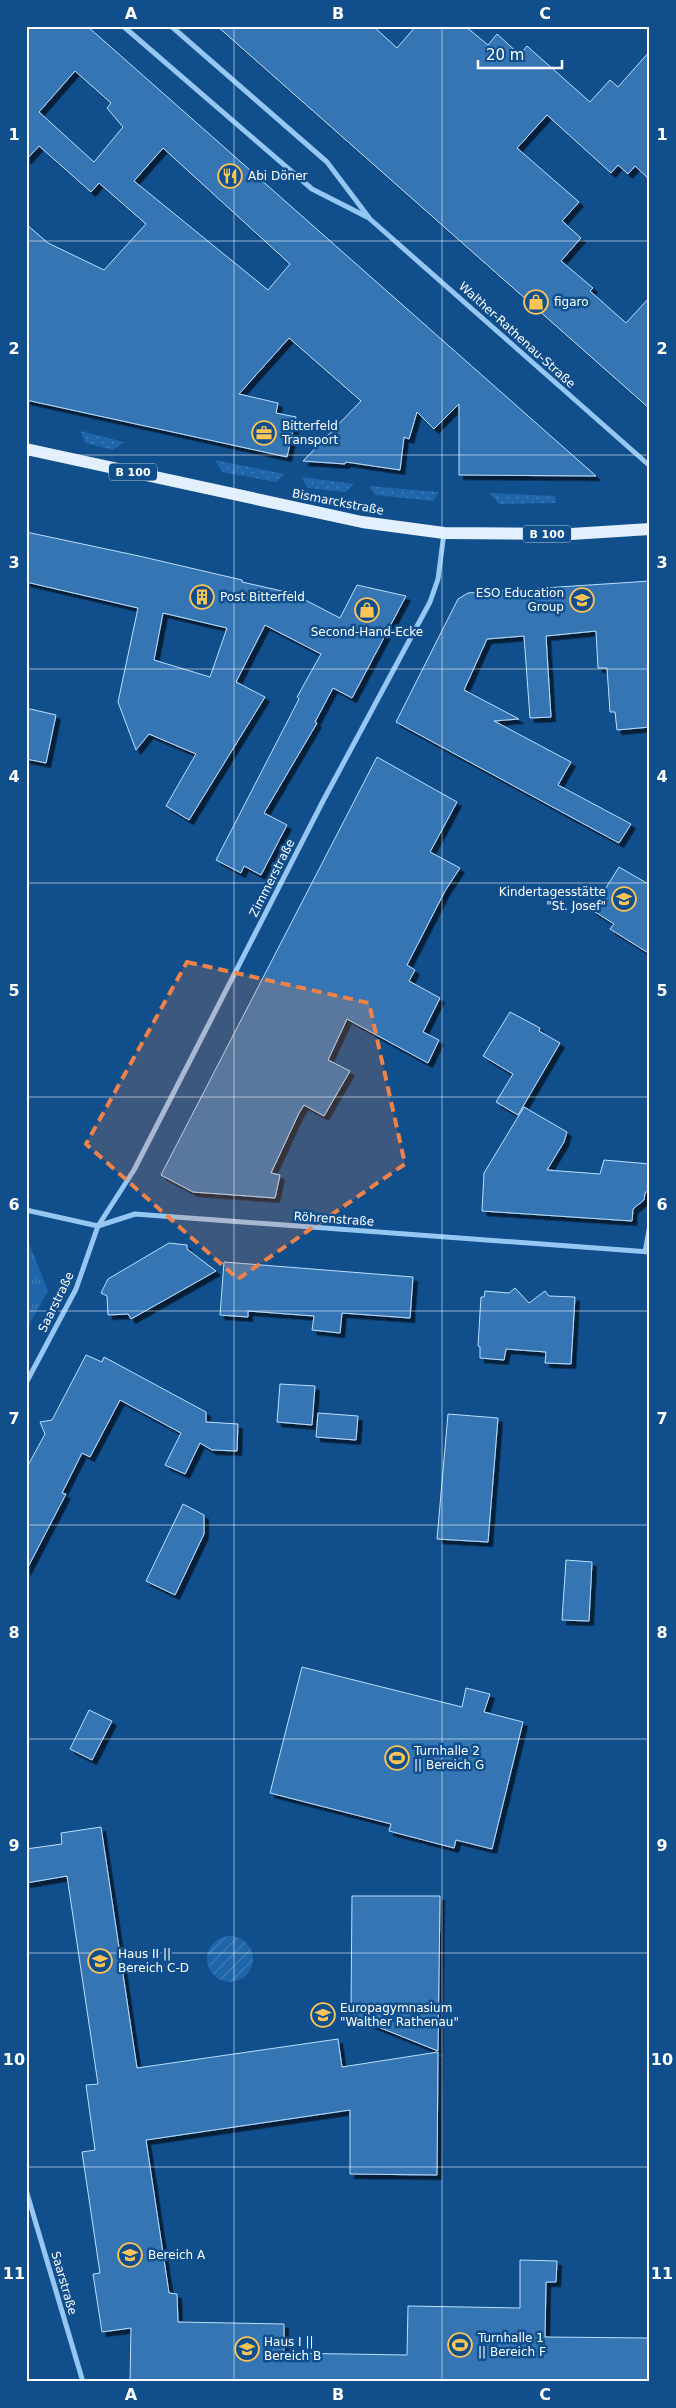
<svg xmlns="http://www.w3.org/2000/svg" width="676" height="2408" font-family="'DejaVu Sans',sans-serif">
	<style>
		.grass { fill: url(#grass-dots) }
		.park { fill: url(#park-tufts) }
		.garden { fill: url(#garden-furrows) }
		.building { fill: #3475b3; stroke: #bddefd; fill-rule: evenodd; filter: url(#shadow) }
		.lines { fill: none; stroke-linecap: round; stroke-linejoin: round }
		.street { stroke: #96c6f2; stroke-width: 5 }
		.primary { stroke: #e1efff; stroke-width: 12 }
		.marked { fill: #ee8249; fill-opacity: 0.2; stroke: #ee8249; stroke-width: 4; stroke-dasharray: 10 6; stroke-linejoin: round }
		.grid { fill: none; stroke: #fff; stroke-width: 1; stroke-opacity: 0.55 }
		.labels { text-anchor: middle; stroke-width: 5; stroke-linejoin: round; paint-order: stroke }
		.shield { fill: #104e8c; stroke: #b7cadc; stroke-width: 1 }
		.shield-label { font-size: 11px; font-weight: bold; fill: #fff }
		.poi-label { font-size: 12px; fill: #fff; stroke: #104e8c; text-anchor: start }
		.street-label { font-size: 12px; fill: #fff; stroke: #104e8c }
		.neatline { fill: none; stroke: #fff; stroke-width: 2 }
		.grid-label { font-size: 16px; text-anchor: middle; font-weight: bold; fill: #fff }
	</style>
	<defs>
		<pattern id="grass-dots" width="8" height="8" patternUnits="userSpaceOnUse" patternTransform="scale(1.25)"><rect width="8" height="8" fill="#1e66a9"/><path d="M2 2h.1M6 6h.1" fill="none" stroke="#407db6" stroke-width="1.8" stroke-linecap="round"/></pattern>
		<pattern id="park-tufts" width="24" height="20" patternUnits="userSpaceOnUse" patternTransform="scale(1.25)"><rect width="24" height="20" fill="#1e66a9"/><path d="M3 7l-1-3M5 7V3M7 7l1-3M15 17l-1-3M17 17v-4M19 17l1-3" fill="none" stroke="#407db6"/></pattern>
		<pattern id="garden-furrows" width="10" height="10" patternUnits="userSpaceOnUse" patternTransform="scale(1.25)"><rect width="10" height="10" fill="#1e66a9"/><path d="M-1 1l2-2M0 10L10 0M9 11l2-2" fill="none" stroke="#407db6"/></pattern>
		<filter id="shadow"><feDropShadow dx="4.5" dy="4.5" stdDeviation="0" flood-color="#0009"/></filter>
	</defs>
	<rect width="100%" height="100%" fill="#104e8c"/>
	<path class="grass" d="M 81,431 L 124,442 L 113,450 L 85,443 Z
		M 215,460 L 285,474 L 276,482 L 222,472 Z
		M 301,477 L 354,484 L 346,492 L 308,488 Z
		M 369,486 L 439,492 L 433,501 L 375,495 Z
		M 489,493 L 555,496 L 556,503 L 499,504 Z"/>
	<path class="park" d="M 26,1236 L 48,1291 L 26,1330 Z"/>
	<path class="garden" d="M207 1959a23 23 0 1 1 46 0a23 23 0 1 1-46 0Z"/>
	<path class="building" d="M 26,26 L 87,26 L 596,476 L 459,475 L 459,404 L 434,429 L 417,412 L 409,439 L 404,437 L 400,470 L 346,462 L 345,464 L 303,461 L 361,401 L 289,338 L 239,394 L 278,403 L 276,413 L 296,417 L 287,457 L 26,400 L 26,224 L 48,243 L 104,270 L 146,224 L 99,183 L 91,192 L 39,146 L 26,160 ZM 75,71 L 111,103 L 107,108 L 123,127 L 94,162 L 39,112 ZM 163,148 L 290,264 L 268,290 L 134,181 Z
		M 217,26 L 373,26 L 397,48 L 416,26 L 465,26 L 488,45 L 497,34 L 520,55 L 527,46 L 590,102 L 610,80 L 618,87 L 650,51 L 650,180 L 635,166 L 628,174 L 618,165 L 611,173 L 547,115 L 517,148 L 579,202 L 562,221 L 581,238 L 561,261 L 593,288 L 590,291 L 626,323 L 650,297 L 650,409 Z
		M 26,532 L 139,556 L 242,580 L 242,582 L 282,591 L 284,589 L 340,618 L 357,585 L 406,596 L 352,698 L 333,688 L 315,722 L 317,723 L 264,813 L 287,825 L 261,875 L 244,866 L 241,873 L 216,860 L 299,699 L 297,697 L 321,654 L 265,625 L 236,682 L 265,697 L 189,820 L 166,806 L 196,754 L 149,734 L 136,750 L 118,702 L 138,608 L 26,582 ZM 163,613 L 227,628 L 210,677 L 154,660 Z
		M 650,581 L 650,727 L 617,730 L 615,712 L 610,712 L 607,668 L 598,668 L 596,631 L 546,636 L 551,717 L 530,718 L 524,636 L 487,639 L 464,690 L 519,719 L 494,721 L 571,762 L 558,785 L 631,824 L 619,843 L 396,722 L 458,599 L 468,593 Z
		M 26,708 L 56,715 L 46,763 L 26,759 Z
		M 377,757 L 457,802 L 430,852 L 460,868 L 445,891 L 407,965 L 415,970 L 409,981 L 440,998 L 423,1032 L 439,1040 L 428,1063 L 347,1019 L 328,1060 L 350,1071 L 324,1116 L 304,1105 L 299,1113 L 271,1173 L 280,1175 L 275,1198 L 193,1192 L 161,1175 Z
		M 619,867 L 650,885 L 650,954 L 610,929 L 614,924 L 592,910 Z
		M 510,1012 L 540,1028 L 539,1031 L 560,1043 L 518,1115 L 496,1102 L 513,1074 L 483,1056 Z
		M 524,1107 L 567,1132 L 564,1142 L 547,1170 L 600,1174 L 604,1160 L 650,1164 L 650,1189 L 645,1193 L 644,1200 L 633,1209 L 632,1221 L 482,1211 L 484,1173 Z
		M 169,1243 L 187,1245 L 187,1249 L 216,1271 L 131,1319 L 128,1314 L 108,1315 L 107,1296 L 101,1293 L 108,1279 Z
		M 224,1262 L 413,1277 L 410,1318 L 342,1313 L 340,1333 L 312,1330 L 314,1316 L 248,1311 L 248,1317 L 220,1315 Z
		M 515,1288 L 529,1303 L 545,1291 L 549,1296 L 575,1297 L 571,1364 L 545,1363 L 546,1352 L 506,1349 L 504,1360 L 480,1358 L 480,1347 L 478,1346 L 481,1297 L 484,1297 L 485,1291 L 509,1293 Z
		M 86,1355 L 102,1362 L 104,1357 L 206,1412 L 206,1422 L 238,1424 L 237,1451 L 212,1450 L 200,1443 L 185,1474 L 165,1465 L 181,1433 L 120,1400 L 90,1457 L 82,1453 L 62,1493 L 66,1494 L 26,1571 L 26,1469 L 45,1434 L 40,1422 L 52,1420 Z
		M 280,1384 L 315,1386 L 312,1425 L 277,1422 Z
		M 318,1413 L 358,1416 L 356,1440 L 316,1437 Z
		M 448,1414 L 498,1418 L 488,1542 L 437,1539 Z
		M 183,1504 L 204,1515 L 204,1534 L 175,1595 L 146,1581 Z
		M 566,1560 L 592,1562 L 589,1621 L 562,1620 Z
		M 302,1667 L 462,1707 L 466,1688 L 490,1694 L 484,1712 L 523,1722 L 492,1849 L 456,1840 L 454,1848 L 389,1831 L 391,1824 L 270,1793 Z
		M 89,1710 L 112,1721 L 92,1760 L 70,1749 Z
		M 101,1827 L 137,2068 L 338,2039 L 342,2067 L 438,2052 L 437,2175 L 350,2174 L 350,2110 L 146,2140 L 169,2293 L 177,2294 L 178,2322 L 284,2324 L 284,2353 L 407,2355 L 408,2306 L 520,2308 L 520,2260 L 557,2261 L 556,2282 L 546,2282 L 545,2337 L 650,2338 L 650,2382 L 130,2382 L 131,2328 L 102,2332 L 93,2274 L 100,2273 L 82,2152 L 95,2150 L 86,2085 L 98,2084 L 67,1876 L 26,1883 L 26,1849 L 62,1844 L 61,1833 Z
		M 352,1896 L 440,1896 L 438,2051 L 356,2018 L 351,2008 Z"/>
	<g class="lines">
		<path class="street" d="M 123,26 L 312,189 L 367,217
			M 171,26 L 327,162 L 370,219 L 650,466
			M 26,1210 L 98,1226 L 135,1214 L 650,1252
			M 645,1252 L 650,1225
			M 26,1383 L 76,1289 L 98,1226 L 134,1170 L 323,801 L 430,602 L 438,579 L 444,533
			M 26,2190 L 83,2382"/>
		<path class="primary" d="M 26,449 L 362,522 L 444,533 L 571,534 L 650,529"/>
	</g>
	<path class="marked" d="M 187,962 L 369,1003 L 405,1164 L 238,1279 L 86,1144 Z"/>
	<path class="grid" d="M 234,26 L 234,2382M 442,26 L 442,2382M 26,241 L 650,241M 26,455 L 650,455M 26,669 L 650,669M 26,883 L 650,883M 26,1097 L 650,1097M 26,1311 L 650,1311M 26,1525 L 650,1525M 26,1739 L 650,1739M 26,1953 L 650,1953M 26,2167 L 650,2167"/>
	<defs>
		<g id="restaurant-ring" transform="scale(1.25)"><circle r="9.5" fill="#104e8c" stroke="#ffc457" stroke-width="1.5"/><path d="M-5-6h1v4h1v-4h1v4h1v-4h1v5L-1.5 .5V6h-2V.5L-5-1ZM5-6V6H3V1.5H1.5Q1.5-4 5-6Z" fill="#ffc457"/></g>
		<g id="shop-ring" transform="scale(1.25)"><circle r="9.5" fill="#104e8c" stroke="#ffc457" stroke-width="1.5"/><path d="M-5-2.5h2.3a2.7 3.5 0 0 1 5.4 0H5L5.5 6h-11ZM-1.5-2.5h3a1.5 2.3 0 0 0-3 0Z" fill="#ffc457"/></g>
		<g id="office-ring" transform="scale(1.25)"><circle r="9.5" fill="#104e8c" stroke="#ffc457" stroke-width="1.5"/><path d="M-6-3h4V-5.5h4V-3h4V5H-6ZM-1-4.5V-3h2v-1.5ZM-6 0V1H6V0Z" fill="#ffc457"/></g>
		<g id="building-ring" transform="scale(1.25)"><circle r="9.5" fill="#104e8c" stroke="#ffc457" stroke-width="1.5"/><path d="M-4-6H4V6H1V3H-1V6H-4ZM-2.5-4.3h1.7v1.8h-1.7ZM.8-4.3h1.7v1.8H.8ZM-2.5-1h1.7V.8h-1.7ZM.8-1h1.7V.8H.8Z" fill="#ffc457"/></g>
		<g id="school-ring" transform="scale(1.25)"><circle r="9.5" fill="#104e8c" stroke="#ffc457" stroke-width="1.5"/><path d="M0-5L7-2L0 1L-7-2ZM-4 1L0 2.5L4 1V4Q0 6-4 4Z" fill="#ffc457"/></g>
		<g id="stadium-ring" transform="scale(1.25)"><circle r="9.5" fill="#104e8c" stroke="#ffc457" stroke-width="1.5"/><path d="M0-5a6.5 5 0 1 0 0 10a6.5 5 0 1 0 0-10ZM-3.5-1.8h7v3.6h-7Z" fill="#ffc457"/></g>
	</defs>
	<g fill-rule="evenodd">
		<use href="#restaurant-ring" x="230" y="176"/>
		<use href="#shop-ring" x="536" y="302"/>
		<use href="#office-ring" x="264" y="433"/>
		<use href="#building-ring" x="202" y="597"/>
		<use href="#school-ring" x="582" y="600"/>
		<use href="#shop-ring" x="367" y="610"/>
		<use href="#school-ring" x="624" y="899"/>
		<use href="#stadium-ring" x="397" y="1758"/>
		<use href="#school-ring" x="100" y="1961"/>
		<use href="#school-ring" x="323" y="2015"/>
		<use href="#school-ring" x="130" y="2255"/>
		<use href="#stadium-ring" x="460" y="2345"/>
		<use href="#school-ring" x="247" y="2349"/>
	</g>
	<g class="labels">
		<g class="shield">
			<rect x="109" y="463.5" width="48" height="17" rx="4"/>
			<rect x="523" y="525.5" width="48" height="17" rx="4"/>
		</g>
		<g class="shield-label">
			<text x="133" y="476">B 100</text>
			<text x="547" y="538">B 100</text>
		</g>
		<g class="poi-label">
			<text x="248" y="180">Abi Döner</text>
			<text x="554" y="306">figaro</text>
			<text x="282" y="430">Bitterfeld<tspan x="282" dy="14">Transport</tspan></text>
			<text x="564" y="597" text-anchor="end">ESO Education<tspan x="564" dy="14">Group</tspan></text>
			<text x="220" y="601">Post Bitterfeld</text>
			<text x="367" y="636" text-anchor="middle">Second-Hand-Ecke</text>
			<text x="606" y="896" text-anchor="end">Kindertagesstätte<tspan x="606" dy="14">"St. Josef"</tspan></text>
			<text x="414" y="1755">Turnhalle 2<tspan x="414" dy="14">|| Bereich G</tspan></text>
			<text x="118" y="1958">Haus II ||<tspan x="118" dy="14">Bereich C-D</tspan></text>
			<text x="340" y="2012">Europagymnasium<tspan x="340" dy="14">"Walther Rathenau"</tspan></text>
			<text x="148" y="2259">Bereich A</text>
			<text x="478" y="2342">Turnhalle 1<tspan x="478" dy="14">|| Bereich F</tspan></text>
			<text x="264" y="2346">Haus I ||<tspan x="264" dy="14">Bereich B</tspan></text>
		</g>
		<g class="street-label">
			<text transform="translate(517 335) rotate(42)" y="4">Walther-Rathenau-Straße</text>
			<text transform="translate(338 502) rotate(11)" y="4">Bismarckstraße</text>
			<text transform="translate(272 878) rotate(-63)" y="4">Zimmerstraße</text>
			<text transform="translate(334 1219) rotate(4)" y="4">Röhrenstraße</text>
			<text transform="translate(56 1302) rotate(-64)" y="4">Saarstraße</text>
			<text transform="translate(64 2283) rotate(74)" y="4">Saarstraße</text>
		</g>
	</g>
	<rect width="676" height="2408" fill="none" stroke="#104e8c" stroke-width="55"/>
	<path d="M478 60v8h84v-8" fill="none" stroke="#ffffff" stroke-width="2.5"/>
	<text x="486" y="60" font-size="15" fill="#ffffff" stroke="#104e8c" stroke-width="4" paint-order="stroke">20 m</text>
	<rect x="28" y="28" width="620" height="2352" class="neatline"/>
	<g class="grid-label">
		<text x="131" y="19">A</text>
		<text x="338" y="19">B</text>
		<text x="545" y="19">C</text>
		<text x="14" y="140">1</text>
		<text x="662" y="140">1</text>
		<text x="14" y="354">2</text>
		<text x="662" y="354">2</text>
		<text x="14" y="568">3</text>
		<text x="662" y="568">3</text>
		<text x="14" y="782">4</text>
		<text x="662" y="782">4</text>
		<text x="14" y="996">5</text>
		<text x="662" y="996">5</text>
		<text x="14" y="1210">6</text>
		<text x="662" y="1210">6</text>
		<text x="14" y="1424">7</text>
		<text x="662" y="1424">7</text>
		<text x="14" y="1638">8</text>
		<text x="662" y="1638">8</text>
		<text x="14" y="1851">9</text>
		<text x="662" y="1851">9</text>
		<text x="14" y="2065">10</text>
		<text x="662" y="2065">10</text>
		<text x="14" y="2279">11</text>
		<text x="662" y="2279">11</text>
		<text x="131" y="2400">A</text>
		<text x="338" y="2400">B</text>
		<text x="545" y="2400">C</text>
	</g>
</svg>
